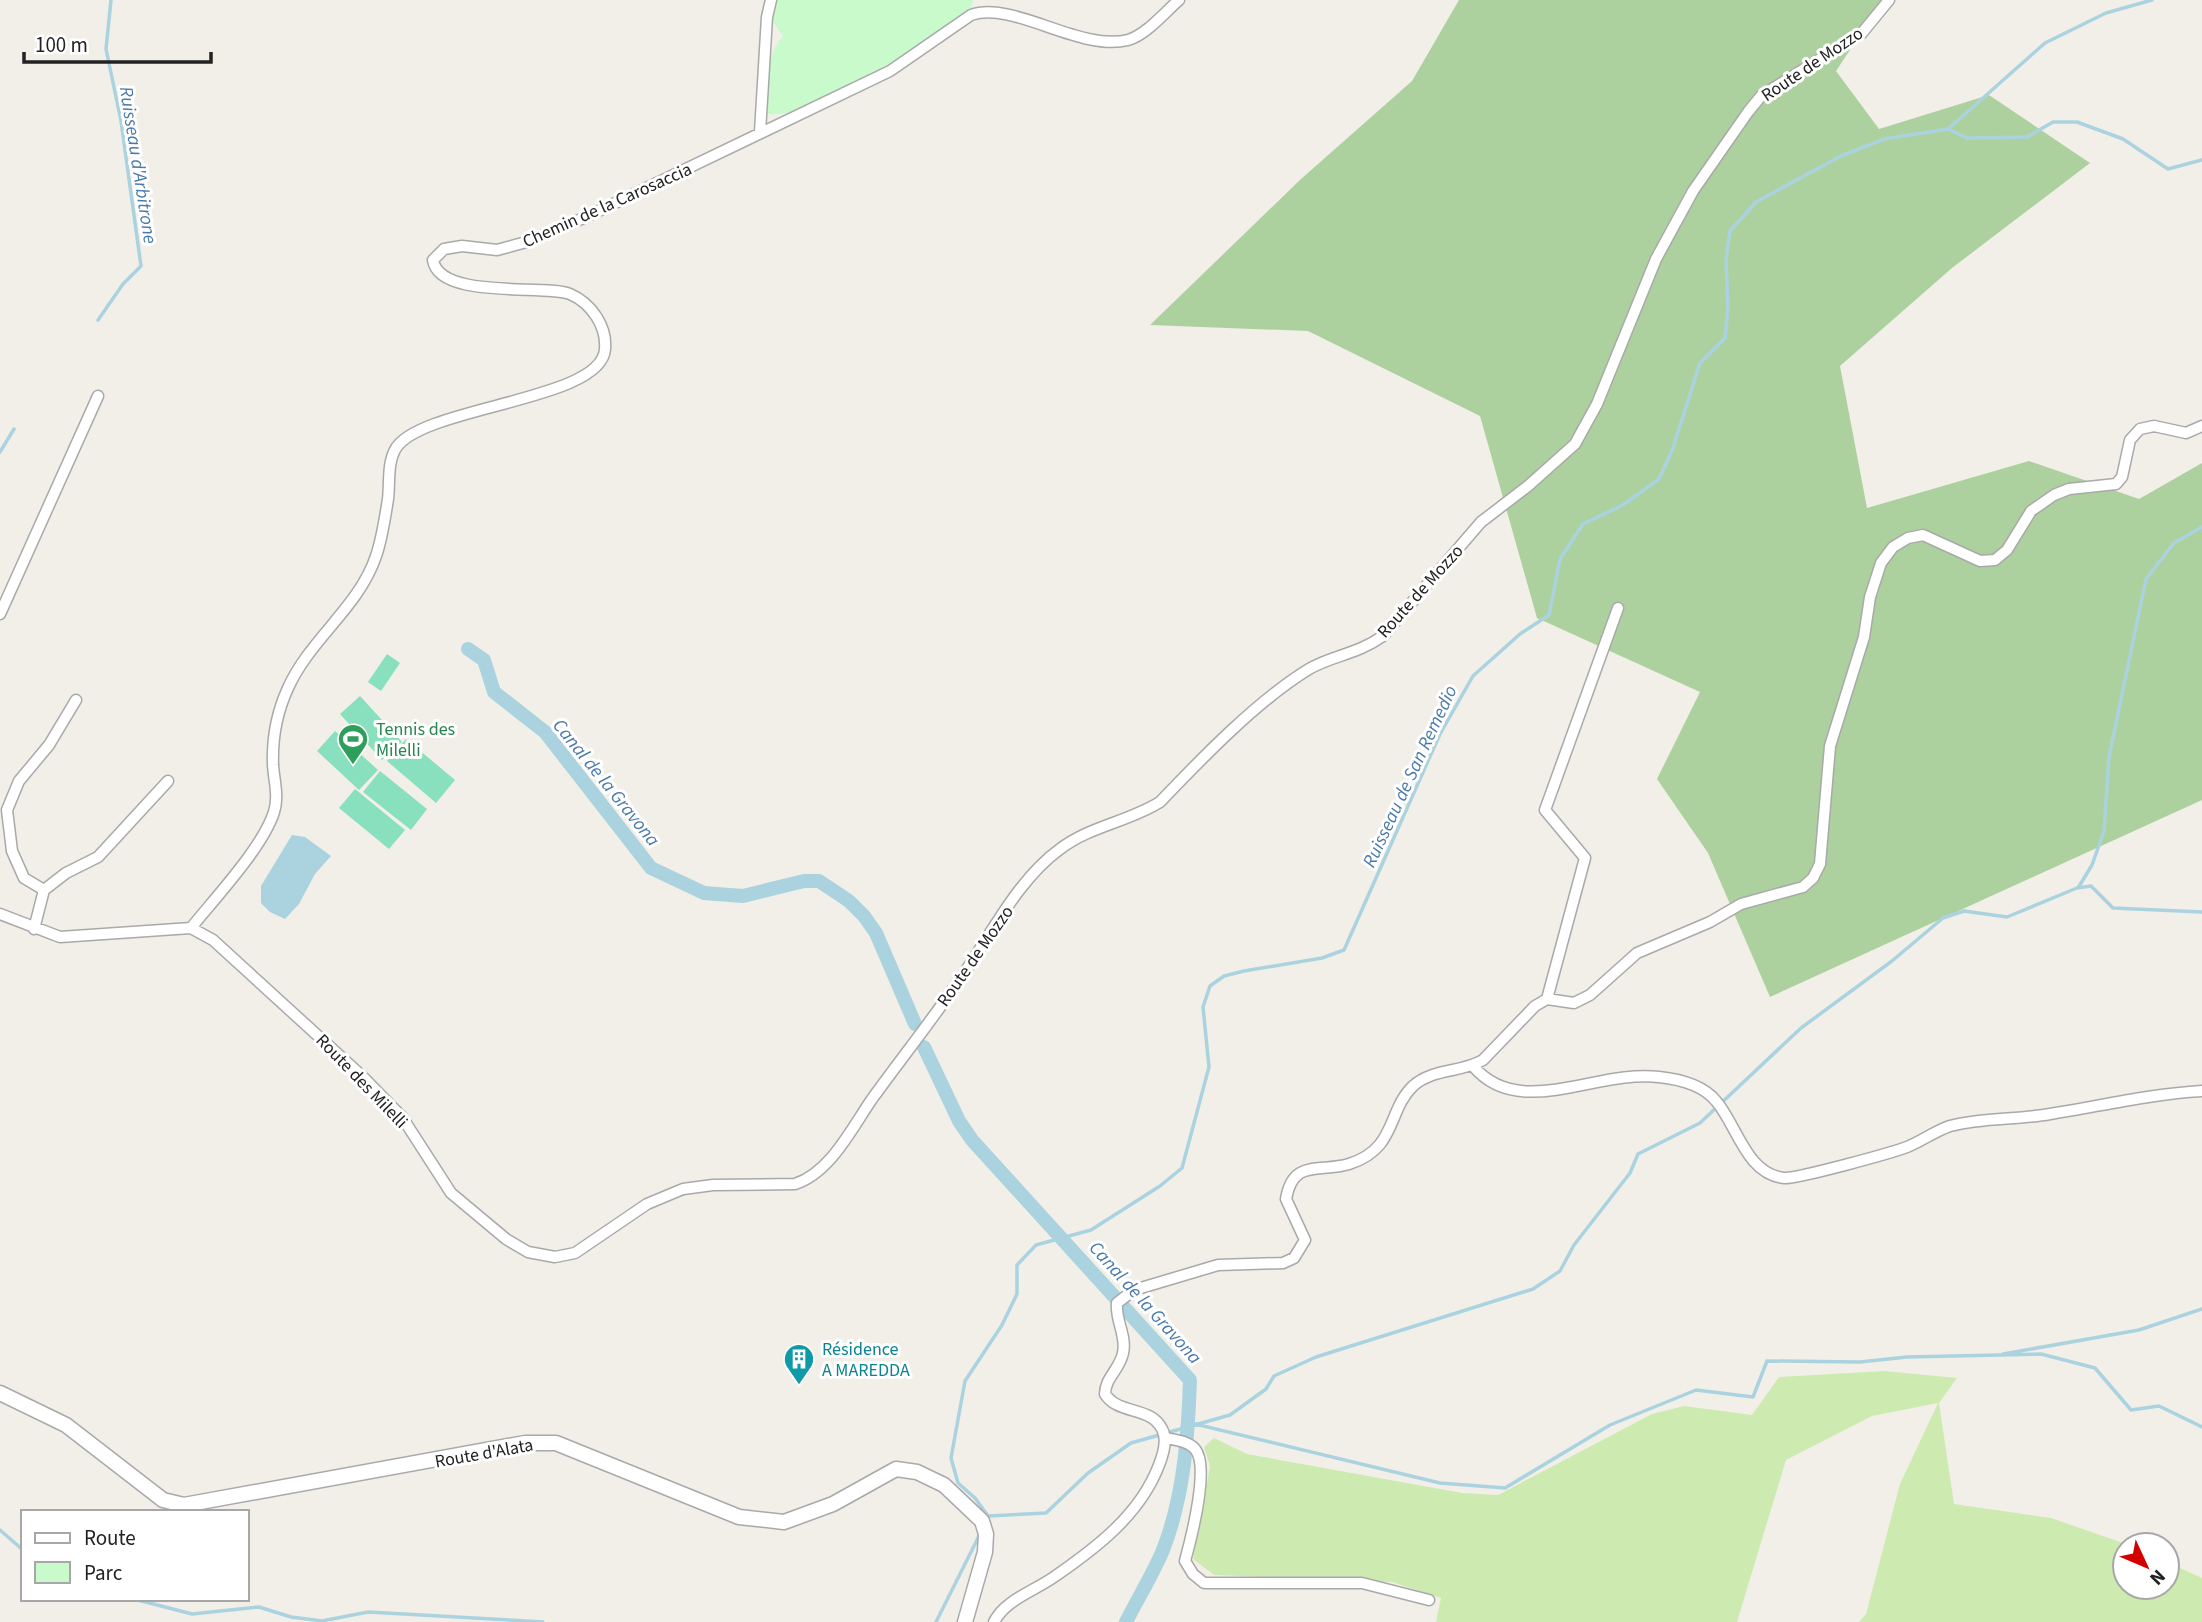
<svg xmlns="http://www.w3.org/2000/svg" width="2202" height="1622" font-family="'Source Sans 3',sans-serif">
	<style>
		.grass { fill: #cdebb0 }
		.forest { fill: #add19e }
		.park { fill: #c8facc }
		.pitch { fill: #88e0be }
		.water { fill: #aad3df }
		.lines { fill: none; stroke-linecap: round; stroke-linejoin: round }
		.stream { stroke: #aad3df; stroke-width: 3.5 }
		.canal { stroke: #aad3df; stroke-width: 14 }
		.minor-casing { stroke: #a9a9a9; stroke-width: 13 }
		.tertiary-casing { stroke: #a9a9a9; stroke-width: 17 }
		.minor { stroke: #fff; stroke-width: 10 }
		.tertiary { stroke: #fff; stroke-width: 14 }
		.labels { text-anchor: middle; stroke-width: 6; stroke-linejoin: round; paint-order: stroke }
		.street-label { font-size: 18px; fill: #222; stroke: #fff }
		.leisure-label { font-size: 18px; fill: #27864d; stroke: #fff; text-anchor: start }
		.culture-label { font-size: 18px; fill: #0d838f; stroke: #fff; text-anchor: start }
		.water-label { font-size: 19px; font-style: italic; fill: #4a7aab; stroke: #fff }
	</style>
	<rect width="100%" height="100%" fill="#f2efe9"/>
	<path class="grass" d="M 1884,1371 L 1957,1378 L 1939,1403 L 1954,1504 L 2051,1518 L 2129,1545 L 2125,1545 L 2125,1587 L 2167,1587 L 2167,1562 L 2202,1578 L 2202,1622 L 1859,1622 L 1866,1614 L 1900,1484 L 1938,1403 L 1872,1416 L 1786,1460 L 1737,1622 L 1436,1622 L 1441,1598 L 1392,1582 L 1214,1575 L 1193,1559 L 1210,1466 L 1204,1447 L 1214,1438 L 1247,1454 L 1462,1493 L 1498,1495 L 1652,1414 L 1684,1406 L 1752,1415 L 1779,1377 Z"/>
	<path class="forest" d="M 1459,0 L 1887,0 L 1876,11 L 1836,71 L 1879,129 L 1989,95 L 2090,163 L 1952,268 L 1840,366 L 1867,508 L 2029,461 L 2139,499 L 2202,463 L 2202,800 L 1770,997 L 1708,853 L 1657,779 L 1700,692 L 1537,618 L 1480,416 L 1308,331 L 1150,325 L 1301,179 L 1412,81 Z"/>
	<path class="park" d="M 777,0 L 973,0 L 971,10 C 931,37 815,120 768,114 C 769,87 764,56 783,36 L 771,19 Z"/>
	<path class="pitch" d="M 387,654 L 400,663 L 381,691 L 368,682 Z
		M 360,696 L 402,742 L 382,760 L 340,714 Z
		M 335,731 L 378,770 L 359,790 L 317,751 Z
		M 406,739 L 455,780 L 436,803 L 387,761 Z
		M 380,771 L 427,809 L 411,830 L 363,792 Z
		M 355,789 L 405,830 L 389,849 L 339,808 Z"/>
	<path class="water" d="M 292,835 L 305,837 L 331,856 L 315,874 L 299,904 L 285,919 L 270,912 L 261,903 L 261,886 Z"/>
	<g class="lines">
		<path class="stream" d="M 1948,129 L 2045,43 L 2106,13 L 2152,0
			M 98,320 L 123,284 L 141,266 L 121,121 L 106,49 L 111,0
			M 0,452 L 14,429
			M 2078,888 L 2092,865 L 2104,831 L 2109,757 L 2146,579 L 2174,543 L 2202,527
			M 2003,1354 L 2139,1330 L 2202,1309
			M 1195,1424 L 1440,1483 L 1505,1488 L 1610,1425 L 1696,1390 L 1753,1397 L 1767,1361 L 1860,1362 L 1907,1357 L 2041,1354 L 2095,1368 L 2131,1410 L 2159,1406 L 2202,1427
			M 988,1516 L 1046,1513 L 1088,1473 L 1131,1443 L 1230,1415 L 1266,1389 L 1274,1376 L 1316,1357 L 1533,1289 L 1560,1271 L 1574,1245 L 1630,1173 L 1638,1154 L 1700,1123 L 1801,1028 L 1892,961 L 1943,918 L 1964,911 L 2007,917 L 2077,888 L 2091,886 L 2113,908 L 2202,912
			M 987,1519 L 988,1516 L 975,1498 L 958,1483 L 951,1458 L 965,1381 L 1002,1325 L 1017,1294 L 1017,1265 L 1036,1245 L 1091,1230 L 1160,1186 L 1182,1168 L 1209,1067 L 1203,1007 L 1210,986 L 1224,976 L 1244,971 L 1322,958 L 1344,950 L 1440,734 L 1473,676 L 1520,634 L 1549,615 L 1560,559 L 1583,524 L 1623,505 L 1659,479 L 1673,448 L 1700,363 L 1725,338 L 1728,308 L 1726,260 L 1730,231 L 1756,202 L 1841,156 L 1884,139 L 1948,129 L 1967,138 L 2027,137 L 2053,122 L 2077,122 L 2123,139 L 2168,169 L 2202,160
			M 0,1530 L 23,1550
			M 134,1599 L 192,1614 L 259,1607 L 291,1617 L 322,1621 L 368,1612 L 543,1622
			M 936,1622 L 981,1532"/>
		<path class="canal" d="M 468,649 L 484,660 L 494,692 L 545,732 L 651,868 L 704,893 L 743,896 L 804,881 L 819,881 L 849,901 L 864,916 L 876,933 L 915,1024
			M 924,1047 L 959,1121 L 972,1140 L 1190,1380 C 1188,1437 1184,1496 1163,1550 C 1153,1574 1138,1598 1126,1622"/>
		<g class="minor-casing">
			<path id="minor" d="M 760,132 L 767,17 L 771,0
				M 0,614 L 98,396
				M 44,890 L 24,878 L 12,851 L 7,810 L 19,781 L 49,745 L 76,700
				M 0,914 L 60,937 L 191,928 L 213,940 L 363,1077 L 402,1117 L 451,1193 L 506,1239 L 528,1252 L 555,1257 L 575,1253 L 647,1204 L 683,1189 L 713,1185 L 795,1184 C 830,1173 852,1128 872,1099 C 901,1059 932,1020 960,979 C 990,937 1017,880 1060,849 C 1090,826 1128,822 1160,802 C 1202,758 1258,700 1309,669 C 1333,655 1356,655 1383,636 L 1481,522 L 1528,486 L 1575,444 L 1597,404 L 1656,259 L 1693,191 L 1748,112 L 1761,96 L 1862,33 L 1889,0
				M 191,928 C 215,898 263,847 274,812 C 279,796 274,781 273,765 C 272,739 277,712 288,688 C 310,639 359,607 376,556 C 382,539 385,518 388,499 C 390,482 387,463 396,448 C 423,406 602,401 605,349 C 607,326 591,303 570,294 C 546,284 439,300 433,260 L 444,249 L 462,246 L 497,250 L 530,241 L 586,217 L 890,71 L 971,15 C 1013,0 1079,52 1128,40 C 1146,35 1165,12 1179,0
				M 34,929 L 44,890 L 66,873 L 98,857 L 168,781
				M 1547,999 L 1585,858 L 1545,810 L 1618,608
				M 1473,1066 C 1519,1121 1597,1069 1659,1077 C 1678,1079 1703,1085 1716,1101 C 1737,1125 1746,1174 1784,1178 C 1797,1179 1891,1153 1907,1147 C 1922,1141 1935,1131 1950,1126 C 1983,1117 2016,1120 2050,1114 C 2101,1106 2150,1094 2202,1091
				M 1165,1438 C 1175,1440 1188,1441 1195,1449 C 1210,1466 1191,1539 1185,1561 L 1193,1574 L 1204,1583 L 1362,1583 L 1429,1600
				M 994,1622 C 1005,1600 1034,1591 1054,1577 C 1096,1548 1140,1515 1159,1465 C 1163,1455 1168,1440 1162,1429 C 1151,1406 1118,1415 1105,1394 C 1105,1378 1120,1369 1123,1353 C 1127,1336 1115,1320 1117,1303 L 1134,1290 L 1218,1265 L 1283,1263 L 1294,1258 L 1305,1240 L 1286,1199 C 1293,1158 1320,1173 1349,1164 C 1397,1149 1387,1111 1413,1086 C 1433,1068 1461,1073 1483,1060 L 1535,1006 L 1547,999 L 1574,1003 L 1590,995 L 1637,953 L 1710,922 L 1741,904 L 1803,887 L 1813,878 L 1820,864 L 1830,746 L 1864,637 L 1870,597 L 1881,563 L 1893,547 L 1908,538 L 1923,535 L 1980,561 L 1995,560 L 2007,550 L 2031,511 L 2054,495 L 2069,489 L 2116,484 L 2122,477 L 2130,440 L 2140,429 L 2154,426 L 2186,433 L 2202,426"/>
		</g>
		<g class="tertiary-casing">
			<path id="tertiary" d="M 0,1393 L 66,1425 L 163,1500 L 184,1505 L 525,1443 L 556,1443 L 739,1517 L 784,1522 L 833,1504 L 896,1469 L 917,1472 L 944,1485 L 982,1521 L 986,1534 L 985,1552 L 965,1622"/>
		</g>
		<use href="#minor" class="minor"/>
		<use href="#tertiary" class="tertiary"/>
	</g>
	<defs>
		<g id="stadium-pin" transform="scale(1.575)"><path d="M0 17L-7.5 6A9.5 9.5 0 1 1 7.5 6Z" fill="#2e9e5b" stroke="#fff"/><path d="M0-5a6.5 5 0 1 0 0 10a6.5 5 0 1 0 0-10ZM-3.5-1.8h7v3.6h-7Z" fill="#fff"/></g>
		<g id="building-pin" transform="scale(1.575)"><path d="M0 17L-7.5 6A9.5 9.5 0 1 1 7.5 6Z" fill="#0f9aa8" stroke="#fff"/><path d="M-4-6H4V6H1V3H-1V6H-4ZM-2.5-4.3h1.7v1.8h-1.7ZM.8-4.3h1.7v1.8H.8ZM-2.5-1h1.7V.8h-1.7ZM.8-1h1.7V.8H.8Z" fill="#fff"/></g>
	</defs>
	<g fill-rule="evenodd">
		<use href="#stadium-pin" x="353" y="739"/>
		<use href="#building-pin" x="799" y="1359"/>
	</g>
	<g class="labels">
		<g class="street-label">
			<text transform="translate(1812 64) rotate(-34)" y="6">Route de Mozzo</text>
			<text transform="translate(607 205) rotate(-24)" y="6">Chemin de la Carosaccia</text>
			<text transform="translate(1420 591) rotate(-48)" y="6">Route de Mozzo</text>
			<text transform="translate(975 956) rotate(-55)" y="6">Route de Mozzo</text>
			<text transform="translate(362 1081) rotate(46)" y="6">Route des Milelli</text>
			<text transform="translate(484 1453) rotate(-10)" y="6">Route d'Alata</text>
		</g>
		<g class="leisure-label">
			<text x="376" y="735">Tennis des<tspan x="376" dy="21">Milelli</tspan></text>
		</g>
		<g class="culture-label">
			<text x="822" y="1355">Résidence<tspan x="822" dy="21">A MAREDDA</tspan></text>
		</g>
		<g class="water-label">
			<text transform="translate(139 165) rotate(81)" y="7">Ruisseau d'Arbitrone</text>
			<text transform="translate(1409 776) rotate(-65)" y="7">Ruisseau de San Remedio</text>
			<text transform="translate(607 782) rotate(51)" y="7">Canal de la Gravona</text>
			<text transform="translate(1146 1302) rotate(48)" y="7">Canal de la Gravona</text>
		</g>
	</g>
	<rect x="21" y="1510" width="228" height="91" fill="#ffffff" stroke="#a7a7a7" stroke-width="2"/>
	<rect x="35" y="1533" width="35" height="10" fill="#ffffff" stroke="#a7a7a7" stroke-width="2"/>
	<text x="84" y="1545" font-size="21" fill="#222222">Route</text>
	<rect x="35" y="1562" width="35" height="21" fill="#c8facc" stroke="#a7a7a7" stroke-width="2"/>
	<text x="84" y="1580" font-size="21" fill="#222222">Parc</text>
	<g transform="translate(2146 1566) rotate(134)"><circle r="33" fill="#ffffff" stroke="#a7a7a7" stroke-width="2"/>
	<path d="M0-5L12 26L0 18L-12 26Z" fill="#d40000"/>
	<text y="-10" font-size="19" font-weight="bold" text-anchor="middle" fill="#222222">N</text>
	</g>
	<path d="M24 52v10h187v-10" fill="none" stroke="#222222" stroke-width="3.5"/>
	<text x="35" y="52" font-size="21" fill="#222222" stroke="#ffffff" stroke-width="5" paint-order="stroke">100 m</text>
</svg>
